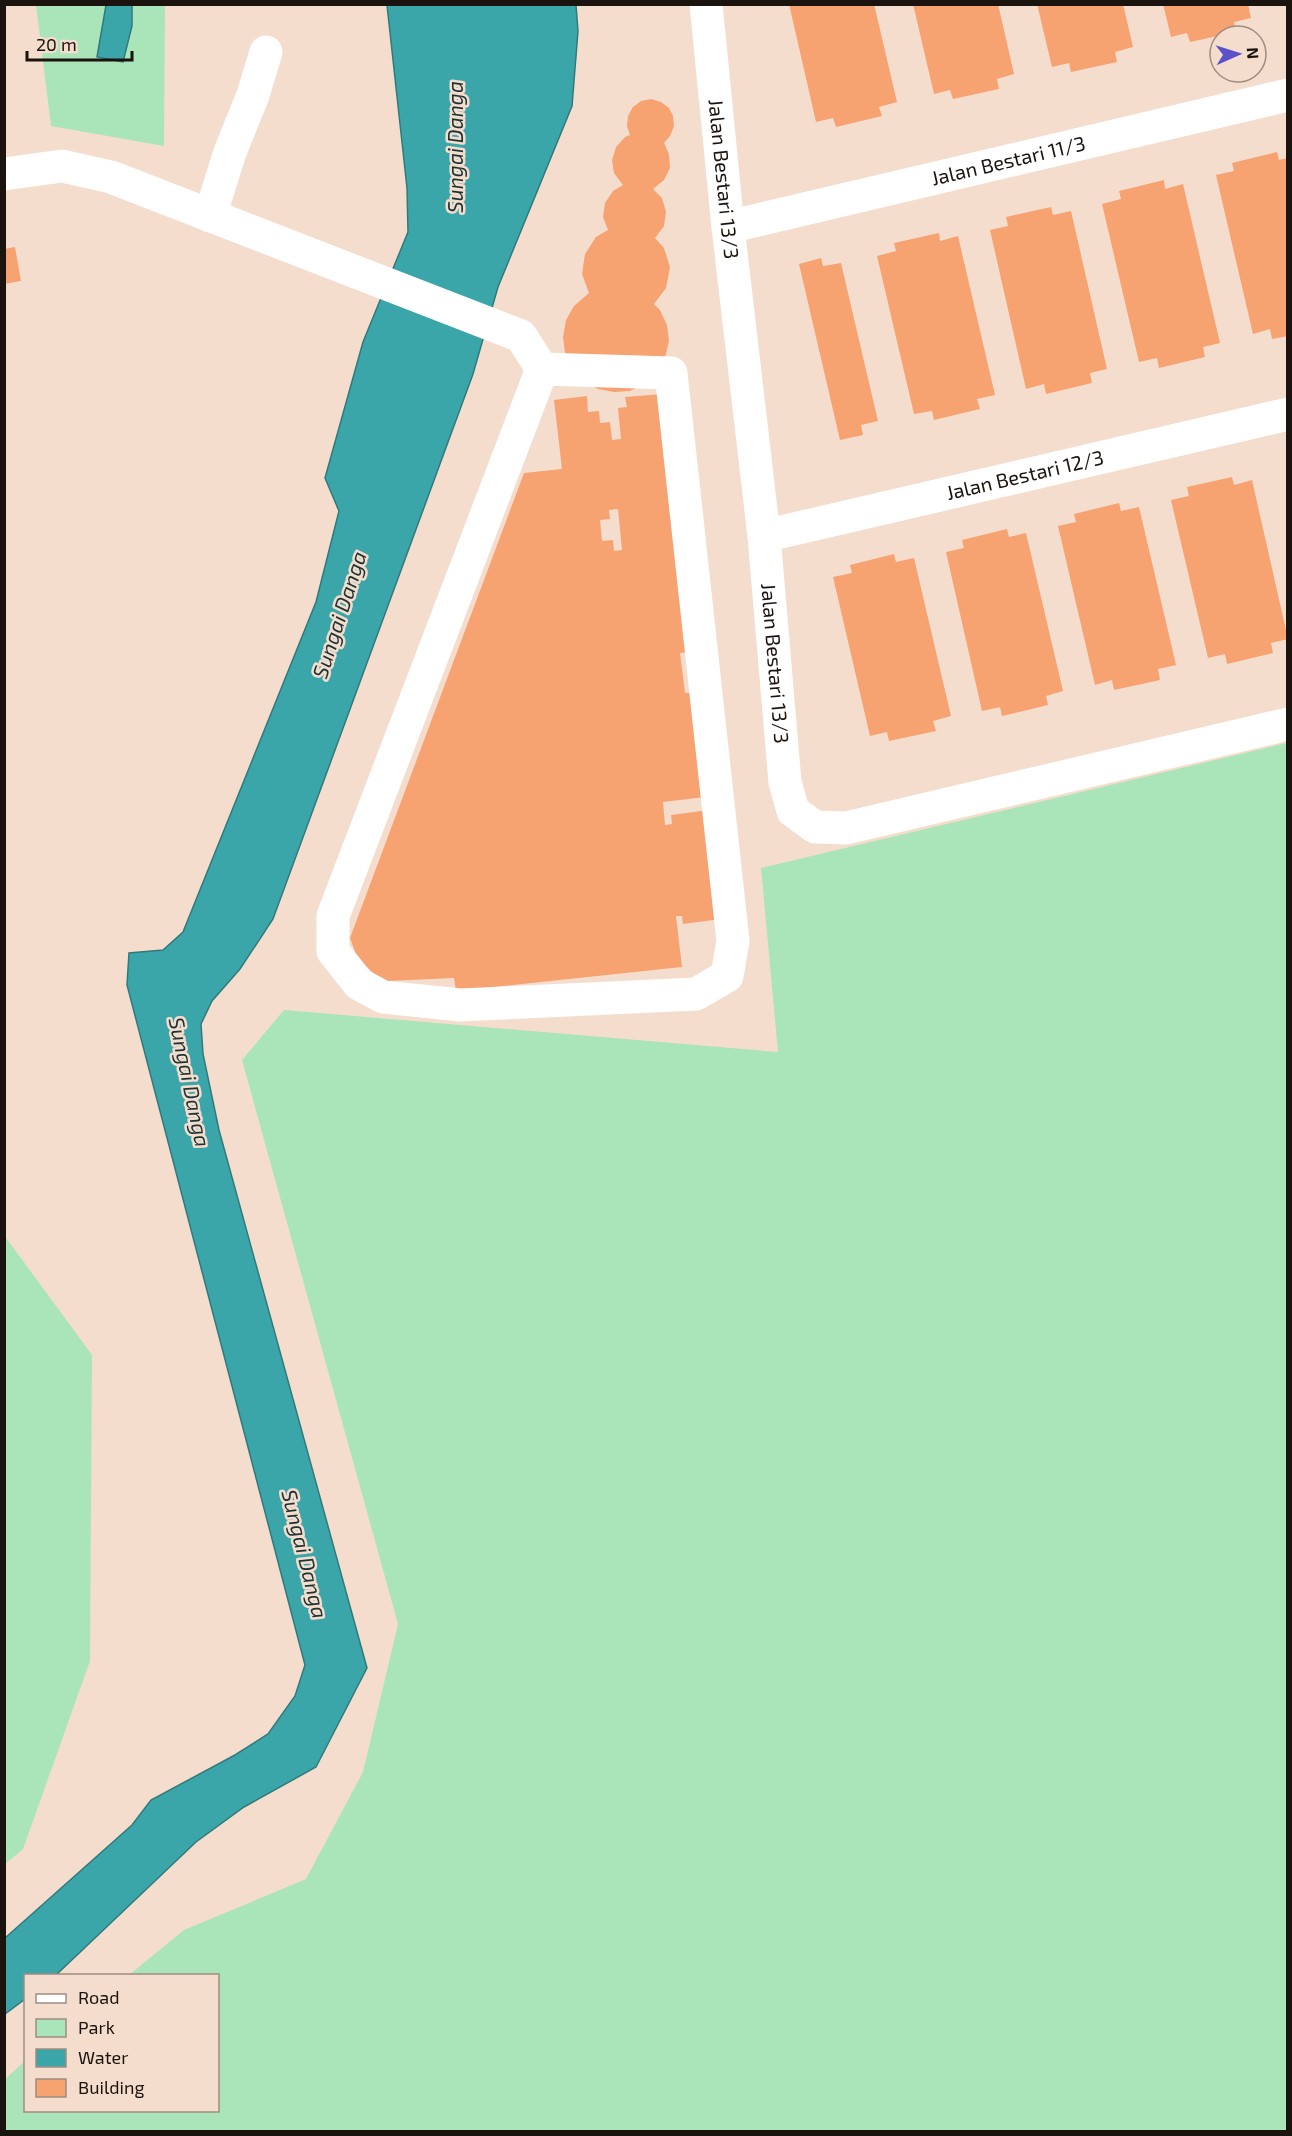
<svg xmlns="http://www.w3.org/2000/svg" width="1292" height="2136" font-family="'Exo 2',sans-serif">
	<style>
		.green { fill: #a9e5b9 }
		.water { fill: #3ba6aa; stroke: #317a7b; stroke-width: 1.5 }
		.building { fill: #f7a271; fill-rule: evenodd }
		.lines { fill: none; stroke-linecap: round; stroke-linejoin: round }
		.minor { stroke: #fff; stroke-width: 33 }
		.labels { text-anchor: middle; stroke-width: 5; stroke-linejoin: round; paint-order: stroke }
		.street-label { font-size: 20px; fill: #1b130e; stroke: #f5ddce }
		.water-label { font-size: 21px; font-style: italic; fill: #1b3334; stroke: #f5ddce }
	</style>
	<rect width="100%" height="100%" fill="#f5ddce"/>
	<path class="green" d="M 36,5 L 165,5 L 164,146 L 51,126 Z
		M 1287,743 L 1287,2131 L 5,2131 L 5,2079 L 25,2061 L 26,2110 L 218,2110 L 218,1976 L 129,1975 L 184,1930 L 306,1879 L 363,1772 L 398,1624 L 242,1060 L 284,1010 L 778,1052 L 761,868 Z
		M 4,1235 L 92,1355 L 90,1661 L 23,1849 L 5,1864 Z"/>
	<path class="water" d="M 106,5 L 132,5 L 132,26 L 123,62 L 97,57 Z
		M 387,5 L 576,5 L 578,31 L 572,106 L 498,287 L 473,374 L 273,919 L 240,969 L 212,1001 L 201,1024 L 203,1054 L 219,1130 L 367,1668 L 316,1767 L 244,1807 L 196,1842 L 56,1975 L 26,1976 L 25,1999 L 5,2014 L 5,1938 L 132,1825 L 151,1800 L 235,1755 L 268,1734 L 295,1696 L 305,1665 L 127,985 L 129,953 L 163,950 L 183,932 L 316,602 L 339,511 L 325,478 L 363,342 L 408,232 L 407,188 Z"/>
	<path class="building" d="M 789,4 L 874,4 L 897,102 L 879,107 L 882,116 L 836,127 L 833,118 L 816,122 Z
		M 913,4 L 998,4 L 1014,74 L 997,79 L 999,89 L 953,99 L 950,90 L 934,94 Z
		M 1037,4 L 1123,4 L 1133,47 L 1115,52 L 1117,62 L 1071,72 L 1069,63 L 1052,67 Z
		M 1163,4 L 1248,4 L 1251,18 L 1234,22 L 1236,32 L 1190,42 L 1187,33 L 1171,37 Z
		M 651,99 L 661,102 L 669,108 L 673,116 L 674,126 L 670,136 L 664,143 L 669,154 L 670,168 L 664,180 L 653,189 L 662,198 L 666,212 L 664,226 L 655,238 L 664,248 L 670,267 L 666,288 L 654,304 L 660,310 L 667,325 L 669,341 L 665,358 L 645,383 L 630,391 L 614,392 L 598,389 L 583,381 L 565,353 L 563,337 L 566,320 L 574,306 L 589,293 L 582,274 L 585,254 L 596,237 L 608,230 L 603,217 L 605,203 L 613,191 L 623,185 L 614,173 L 612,160 L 616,147 L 625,137 L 630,135 L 627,126 L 628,116 L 633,107 L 641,101 Z
		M 1277,152 L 1279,160 L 1288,158 L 1288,336 L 1272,339 L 1270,329 L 1253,334 L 1216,175 L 1234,171 L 1232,163 Z
		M 1164,180 L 1165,189 L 1183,184 L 1220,343 L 1203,347 L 1205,357 L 1159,368 L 1157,358 L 1139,362 L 1102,204 L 1121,199 L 1119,191 Z
		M 1051,207 L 1053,215 L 1071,211 L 1107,369 L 1090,373 L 1092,383 L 1046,394 L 1044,384 L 1026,389 L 990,230 L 1008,226 L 1006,217 Z
		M 939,233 L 940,241 L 958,236 L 995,395 L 977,399 L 980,409 L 934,420 L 932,411 L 914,414 L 877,256 L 896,251 L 894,243 Z
		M 15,247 L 21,281 L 4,284 L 4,249 Z
		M 821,258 L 823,266 L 841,263 L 878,421 L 861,425 L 863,435 L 840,440 L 799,264 Z
		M 663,394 L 691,652 L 680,653 L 685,693 L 694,693 L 705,797 L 663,802 L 665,825 L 672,824 L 671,815 L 709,810 L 721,919 L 683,924 L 682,916 L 676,916 L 682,967 L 456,991 L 454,978 L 387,981 L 374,974 L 357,957 L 350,938 L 524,473 L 562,469 L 554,400 L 587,396 L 588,412 L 599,411 L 600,423 L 610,422 L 612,440 L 621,439 L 618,408 L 627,407 L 625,397 ZM 618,509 L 622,550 L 614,551 L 613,540 L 602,541 L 600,520 L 610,519 L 609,510 Z
		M 1232,477 L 1234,485 L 1252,480 L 1288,639 L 1271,643 L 1273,653 L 1227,664 L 1225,654 L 1208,658 L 1171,500 L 1189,496 L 1187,487 Z
		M 1119,503 L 1121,511 L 1139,507 L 1176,665 L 1158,669 L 1160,680 L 1114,690 L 1112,680 L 1095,685 L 1058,526 L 1076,522 L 1074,514 Z
		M 1007,529 L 1009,537 L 1026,533 L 1063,691 L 1046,696 L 1048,705 L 1002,716 L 1000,707 L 982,711 L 946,552 L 964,548 L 962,540 Z
		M 894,554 L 896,562 L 914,558 L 951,716 L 933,721 L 936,731 L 889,741 L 887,732 L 870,736 L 833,577 L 852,573 L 850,565 Z"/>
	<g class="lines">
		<g class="minor">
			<path id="s1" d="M 706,4 L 728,227 L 764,536 L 785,782 L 793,811 L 815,827 L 846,828 L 1288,724"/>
			<path d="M 4,174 L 62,166 L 111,177 L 521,336 L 542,369"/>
			<path d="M 210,216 L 230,152 L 253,95 L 266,52"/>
			<path id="s2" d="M 728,227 L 1288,95"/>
			<path d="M 542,369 L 671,373 L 733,941 L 727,976 L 696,994 L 460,1005 L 383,997 L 359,984 L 333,951 L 333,916 Z"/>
			<path id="s3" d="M 764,536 L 1288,414"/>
		</g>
	</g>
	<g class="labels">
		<g class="street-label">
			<text dy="7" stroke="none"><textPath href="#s2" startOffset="288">Jalan Bestari 11/3</textPath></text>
			<text dy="7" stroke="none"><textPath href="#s1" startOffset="176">Jalan Bestari 13/3</textPath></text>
			<text dy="7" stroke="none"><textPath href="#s3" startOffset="268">Jalan Bestari 12/3</textPath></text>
			<text dy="7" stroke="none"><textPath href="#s1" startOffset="663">Jalan Bestari 13/3</textPath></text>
		</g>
		<g class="water-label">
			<text transform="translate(456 147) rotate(-90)" y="7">Sungai Danga</text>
			<text transform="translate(340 615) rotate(-72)" y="7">Sungai Danga</text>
			<text transform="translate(189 1082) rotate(78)" y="7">Sungai Danga</text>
			<text transform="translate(304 1554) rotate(76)" y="7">Sungai Danga</text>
		</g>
	</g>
	<rect width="1292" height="2136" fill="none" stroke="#1b130e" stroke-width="12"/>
	<rect x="24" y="1974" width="195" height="138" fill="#f5ddce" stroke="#9e8c81" stroke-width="1.5"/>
	<rect x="36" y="1994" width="30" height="9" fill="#ffffff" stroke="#9e8c81" stroke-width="1.5"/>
	<text x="78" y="2004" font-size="18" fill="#1b130e">Road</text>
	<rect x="36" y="2019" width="30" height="18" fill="#a9e5b9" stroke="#9e8c81" stroke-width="1.5"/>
	<text x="78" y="2034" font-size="18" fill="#1b130e">Park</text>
	<rect x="36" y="2049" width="30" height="18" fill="#3ba6aa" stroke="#9e8c81" stroke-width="1.5"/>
	<text x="78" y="2064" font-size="18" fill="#1b130e">Water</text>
	<rect x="36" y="2079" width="30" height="18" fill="#f7a271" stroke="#9e8c81" stroke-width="1.5"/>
	<text x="78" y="2094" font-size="18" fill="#1b130e">Building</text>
	<g transform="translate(1238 54) rotate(87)"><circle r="28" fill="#f5ddce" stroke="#9e8c81" stroke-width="1.5"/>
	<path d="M0-4.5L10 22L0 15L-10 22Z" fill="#5b51c9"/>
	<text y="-9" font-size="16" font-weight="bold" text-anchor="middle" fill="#1b130e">N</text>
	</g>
	<path d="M27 51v9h105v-9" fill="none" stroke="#1b130e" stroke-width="3"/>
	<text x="36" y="51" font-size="18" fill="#1b130e" stroke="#f5ddce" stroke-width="4.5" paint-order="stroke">20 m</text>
</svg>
